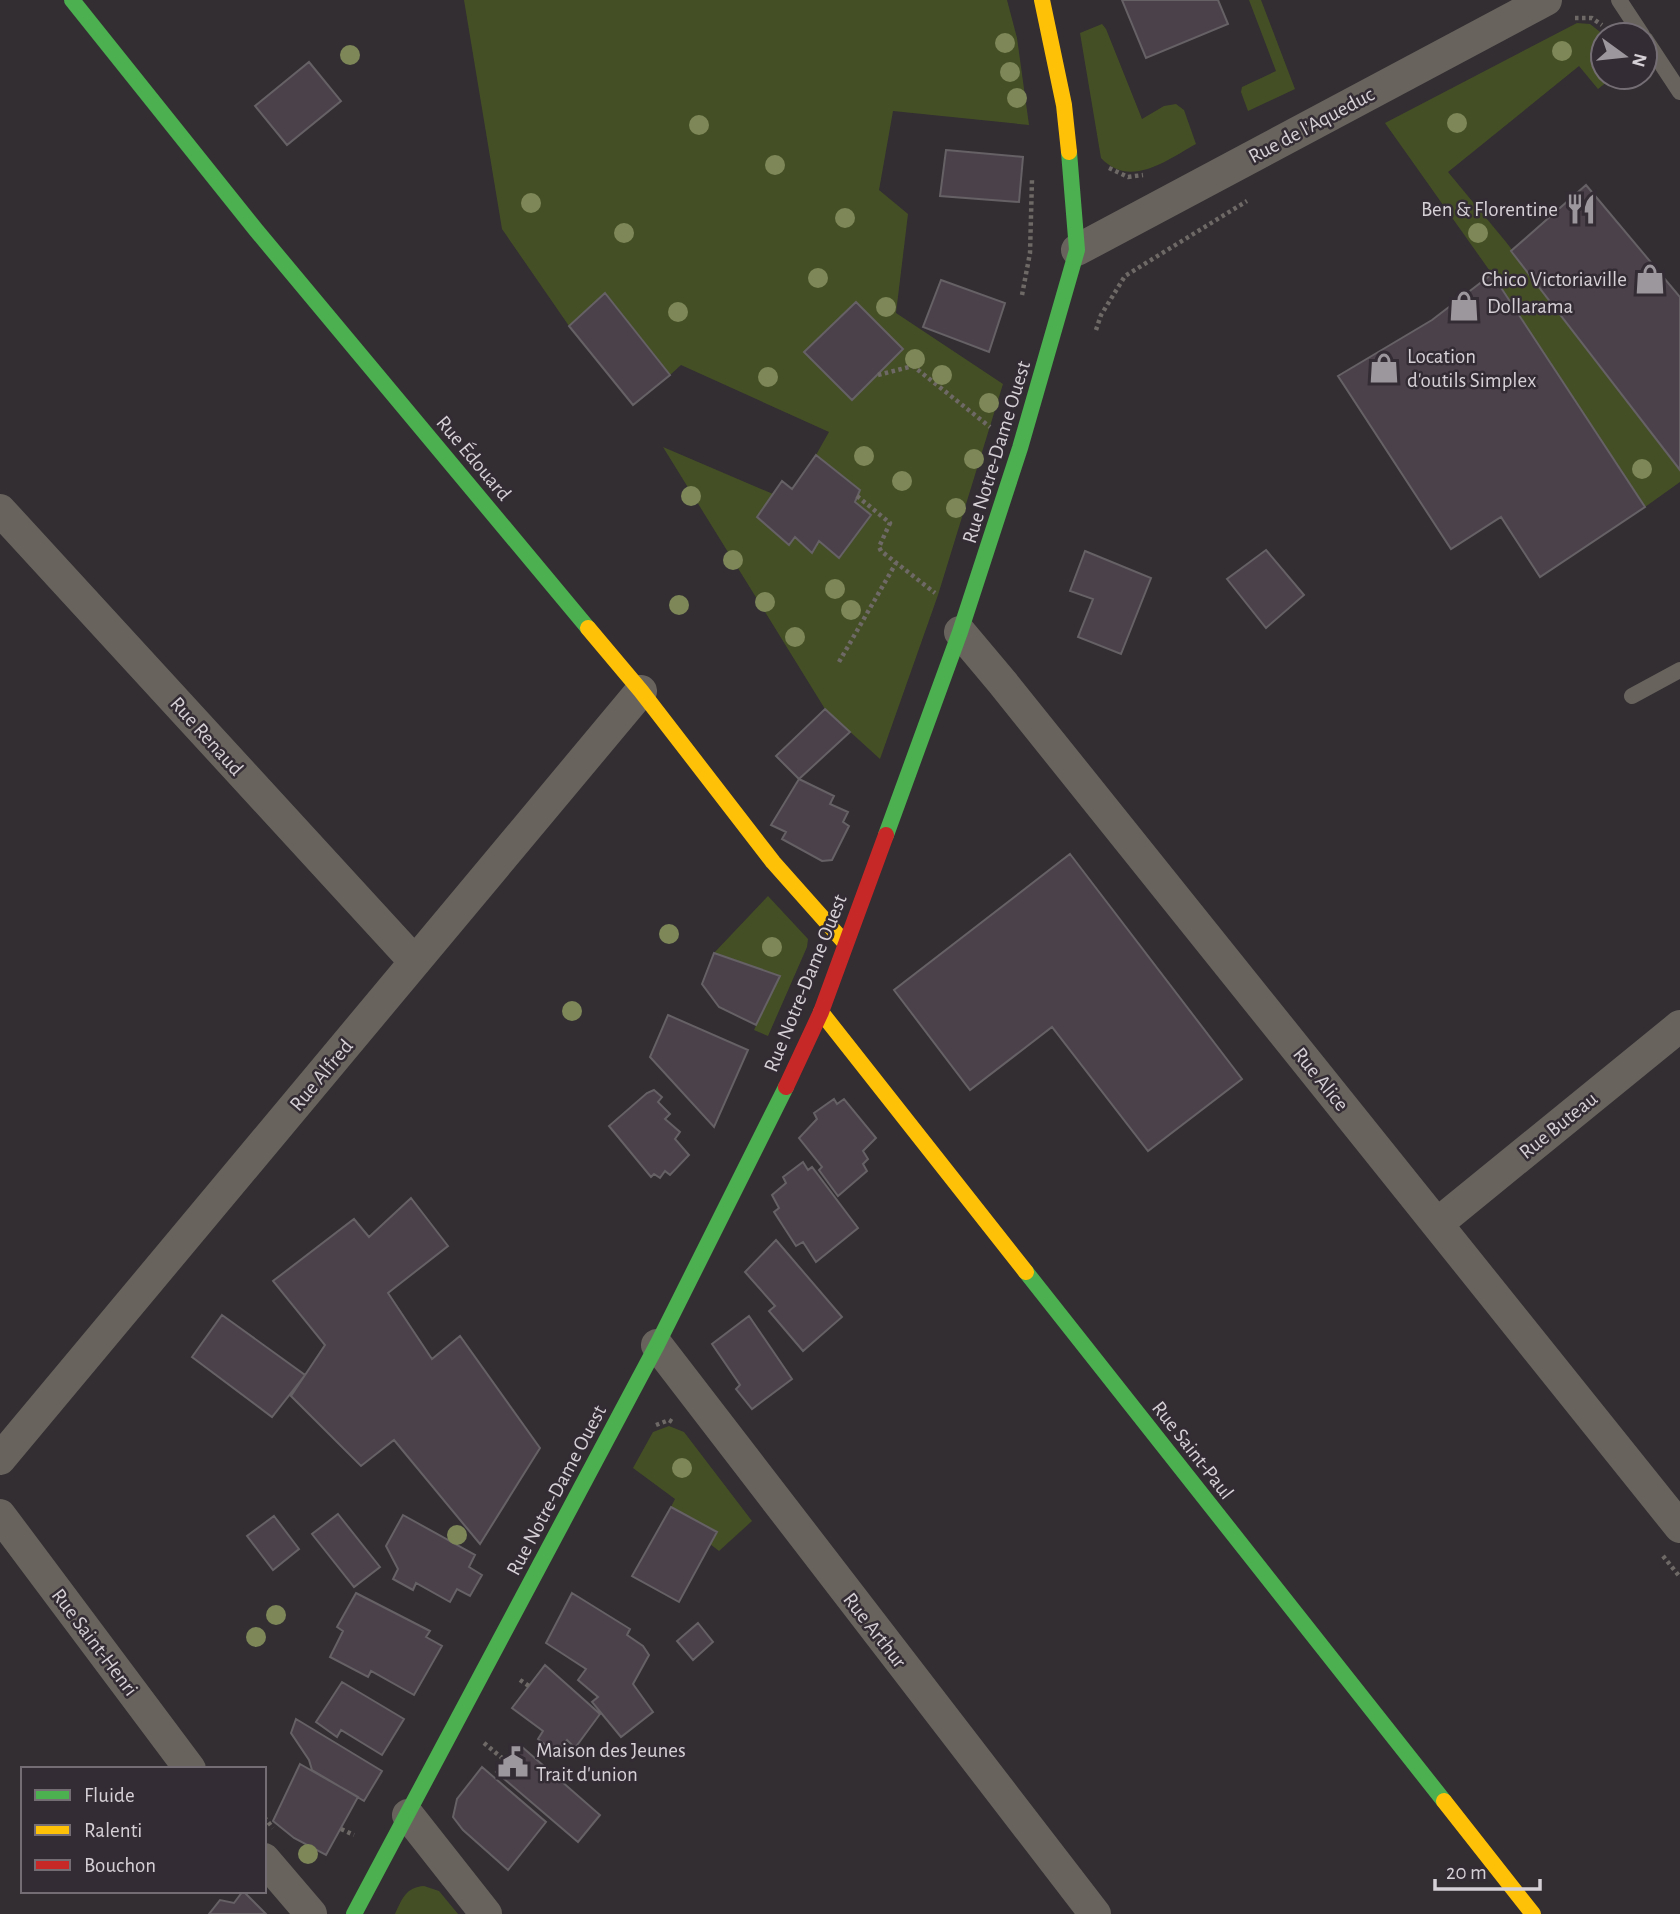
<svg xmlns="http://www.w3.org/2000/svg" width="1680" height="1914" font-family="'Alegreya Sans',sans-serif">
	<style>
		.green { fill: #454f25 }
		.building { fill: #4b414b; stroke: #656165; stroke-width: 2 }
		.lines { fill: none; stroke-linecap: round; stroke-linejoin: round }
		.path { stroke: #6e6966; stroke-width: 4.5; stroke-dasharray: 3.5 3.5; stroke-linecap: butt }
		.lane { stroke: #68635d; stroke-width: 16 }
		.street { stroke: #68635d; stroke-width: 32 }
		.fast { stroke: #4caf50; stroke-width: 16 }
		.slow { stroke: #ffc107; stroke-width: 16 }
		.jam { stroke: #c62828; stroke-width: 16 }
		.tree { fill: #7d8758 }
		.labels { text-anchor: middle; stroke-width: 5; stroke-linejoin: round; paint-order: stroke }
		.street-label { font-size: 21px; fill: #d5d0d5; stroke: #342c34 }
		.poi-label { font-size: 21px; fill: #d5d0d5; stroke: #342c34; text-anchor: start }
	</style>
	<rect width="100%" height="100%" fill="#322e32"/>
	<path class="green" d="M 464,0 L 1007,0 L 1017,38 L 1029,125 L 893,111 L 879,190 L 908,214 L 896,313 L 1003,384 L 938,595 L 880,759 L 825,709 L 663,447 L 773,494 L 757,517 L 789,545 L 795,537 L 812,552 L 819,541 L 839,558 L 860,490 L 816,455 L 829,432 L 681,365 L 670,375 L 605,294 L 569,326 L 502,229 Z
		M 1249,0 L 1261,0 L 1295,89 L 1248,111 L 1241,92 L 1242,87 L 1276,71 Z
		M 1577,23 L 1590,24 L 1604,35 L 1603,77 L 1613,77 L 1598,89 L 1579,66 L 1448,172 L 1506,242 L 1680,470 L 1680,482 L 1645,507 L 1492,274 L 1385,123 Z
		M 1102,24 L 1106,29 L 1142,119 L 1164,106 L 1176,104 L 1184,110 L 1196,144 C 1167,160 1130,189 1101,158 L 1080,33 Z
		M 768,896 L 808,939 L 807,947 L 768,1036 L 754,1030 L 779,976 L 714,953 Z
		M 669,1426 L 684,1432 L 752,1521 L 719,1551 L 710,1544 L 717,1532 L 671,1507 L 675,1499 L 633,1468 L 653,1432 Z
		M 424,1886 L 439,1891 L 458,1914 L 395,1914 C 402,1899 406,1887 424,1886 Z"/>
	<path class="building" d="M 1122,0 L 1218,0 L 1228,24 L 1146,58 Z
		M 309,62 L 341,101 L 287,145 L 255,106 Z
		M 946,150 L 1023,157 L 1019,202 L 940,196 Z
		M 1586,185 L 1680,297 L 1680,470 L 1511,251 Z
		M 1492,274 L 1645,507 L 1540,577 L 1501,517 L 1451,549 L 1338,376 L 1432,320 Z
		M 941,280 L 1005,303 L 989,352 L 923,327 Z
		M 605,293 L 670,375 L 633,405 L 569,326 Z
		M 856,302 L 903,349 L 852,400 L 804,352 Z
		M 816,455 L 860,490 L 855,502 L 871,515 L 839,558 L 819,541 L 812,553 L 795,537 L 789,545 L 757,517 L 782,481 L 792,489 Z
		M 1266,550 L 1304,595 L 1266,628 L 1227,579 Z
		M 1085,551 L 1151,578 L 1121,654 L 1078,637 L 1093,599 L 1070,591 Z
		M 825,709 L 850,732 L 799,779 L 776,756 Z
		M 799,779 L 834,796 L 830,804 L 848,812 L 843,822 L 849,826 L 832,860 L 822,861 L 782,839 L 786,832 L 771,825 Z
		M 1070,854 L 1242,1079 L 1148,1151 L 1052,1027 L 970,1090 L 894,990 Z
		M 714,953 L 780,976 L 756,1025 L 719,1007 L 702,984 Z
		M 668,1015 L 748,1050 L 714,1127 L 650,1057 Z
		M 654,1090 L 662,1097 L 658,1102 L 670,1114 L 665,1119 L 680,1132 L 675,1139 L 689,1155 L 670,1175 L 665,1171 L 660,1178 L 654,1174 L 651,1177 L 609,1126 L 647,1093 Z
		M 834,1099 L 837,1104 L 844,1099 L 876,1138 L 863,1151 L 868,1159 L 863,1164 L 867,1171 L 838,1196 L 819,1170 L 822,1167 L 799,1138 L 817,1119 L 814,1113 Z
		M 803,1162 L 808,1170 L 812,1167 L 858,1228 L 816,1262 L 803,1242 L 796,1246 L 774,1212 L 779,1208 L 772,1195 L 786,1183 L 783,1177 Z
		M 411,1198 L 448,1246 L 388,1293 L 432,1359 L 460,1336 L 540,1448 L 480,1544 L 394,1440 L 361,1466 L 291,1396 L 325,1345 L 273,1281 L 354,1219 L 369,1237 Z
		M 776,1240 L 842,1317 L 803,1351 L 769,1311 L 775,1306 L 745,1272 Z
		M 222,1315 L 305,1375 L 272,1417 L 192,1357 Z
		M 749,1316 L 792,1379 L 752,1409 L 736,1389 L 740,1385 L 712,1344 Z
		M 671,1507 L 717,1532 L 679,1602 L 632,1576 Z
		M 338,1514 L 380,1567 L 354,1587 L 312,1534 Z
		M 403,1515 L 475,1555 L 469,1567 L 482,1575 L 470,1596 L 457,1589 L 450,1602 L 416,1583 L 413,1590 L 393,1579 L 398,1569 L 386,1546 Z
		M 274,1516 L 299,1549 L 273,1570 L 247,1536 Z
		M 356,1593 L 430,1631 L 426,1637 L 442,1646 L 414,1695 L 371,1671 L 368,1677 L 330,1657 L 343,1631 L 337,1627 Z
		M 572,1593 L 630,1629 L 627,1635 L 643,1646 L 649,1655 L 633,1684 L 653,1712 L 621,1737 L 592,1702 L 598,1697 L 578,1680 L 586,1669 L 546,1643 Z
		M 698,1623 L 713,1642 L 693,1660 L 677,1641 Z
		M 545,1665 L 600,1714 L 575,1748 L 567,1740 L 556,1753 L 538,1739 L 543,1731 L 512,1708 Z
		M 342,1682 L 404,1719 L 382,1755 L 341,1730 L 337,1737 L 316,1722 Z
		M 296,1719 L 382,1771 L 364,1801 L 312,1770 L 309,1760 L 291,1733 Z
		M 521,1746 L 600,1815 L 578,1842 L 496,1772 Z
		M 300,1764 L 358,1797 L 326,1855 L 294,1838 L 273,1821 Z
		M 482,1767 L 546,1822 L 508,1870 L 463,1830 L 453,1817 L 457,1799 Z
		M 243,1891 L 266,1914 L 209,1914 L 220,1900 L 234,1903 Z"/>
	<g class="lines">
		<path class="path" d="M 1575,18 L 1592,18 L 1602,25
			M 1109,168 L 1128,177 L 1143,175
			M 1022,295 L 1030,253 L 1032,179
			M 1096,330 L 1101,315 L 1125,276 L 1247,201
			M 878,375 L 913,366 L 990,427
			M 857,496 L 890,523 L 879,547 L 881,551 L 935,593
			M 839,662 L 896,563
			M 656,1425 L 669,1420 L 674,1423
			M 1663,1556 L 1680,1577
			M 520,1680 L 529,1686
			M 484,1743 L 507,1762
			M 264,1817 L 273,1828
			M 341,1829 L 354,1835"/>
		<path class="lane" d="M 1619,0 L 1642,35
			M 1645,39 L 1680,92
			M 1632,696 L 1680,670"/>
		<path class="street" d="M 1077,250 L 1546,0
			M 0,510 L 415,962
			M 960,632 L 1002,682 L 1680,1527
			M 1437,1224 L 1680,1026
			M 657,1345 L 1095,1914
			M 0,1459 L 641,691
			M 0,1515 L 190,1769
			M 408,1815 L 486,1914
			M 264,1859 L 311,1914"/>
		<path class="fast" d="M 72,0 L 256,230 L 588,628
			M 886,835 L 960,632 L 1020,448 L 1077,250 L 1069,152
			M 1026,1272 L 1444,1801
			M 354,1914 L 657,1345 L 786,1087"/>
		<path class="slow" d="M 1042,0 L 1064,105 L 1069,152
			M 588,628 L 641,691 L 773,862 L 845,943
			M 821,1012 L 1026,1272
			M 1444,1801 L 1533,1914"/>
		<path class="jam" d="M 786,1087 L 821,1012 L 886,835"/>
	</g>
	<g class="tree">
		<circle cx="1005" cy="43" r="10"/>
		<circle cx="1562" cy="51" r="10"/>
		<circle cx="350" cy="55" r="10"/>
		<circle cx="1010" cy="72" r="10"/>
		<circle cx="1017" cy="98" r="10"/>
		<circle cx="1457" cy="123" r="10"/>
		<circle cx="699" cy="125" r="10"/>
		<circle cx="775" cy="165" r="10"/>
		<circle cx="531" cy="203" r="10"/>
		<circle cx="845" cy="218" r="10"/>
		<circle cx="624" cy="233" r="10"/>
		<circle cx="1478" cy="233" r="10"/>
		<circle cx="818" cy="278" r="10"/>
		<circle cx="886" cy="307" r="10"/>
		<circle cx="678" cy="312" r="10"/>
		<circle cx="915" cy="359" r="10"/>
		<circle cx="942" cy="375" r="10"/>
		<circle cx="768" cy="377" r="10"/>
		<circle cx="989" cy="403" r="10"/>
		<circle cx="864" cy="456" r="10"/>
		<circle cx="974" cy="459" r="10"/>
		<circle cx="1642" cy="469" r="10"/>
		<circle cx="902" cy="481" r="10"/>
		<circle cx="691" cy="496" r="10"/>
		<circle cx="956" cy="508" r="10"/>
		<circle cx="733" cy="560" r="10"/>
		<circle cx="835" cy="589" r="10"/>
		<circle cx="765" cy="602" r="10"/>
		<circle cx="679" cy="605" r="10"/>
		<circle cx="851" cy="610" r="10"/>
		<circle cx="795" cy="637" r="10"/>
		<circle cx="669" cy="934" r="10"/>
		<circle cx="772" cy="947" r="10"/>
		<circle cx="572" cy="1011" r="10"/>
		<circle cx="682" cy="1468" r="10"/>
		<circle cx="457" cy="1535" r="10"/>
		<circle cx="276" cy="1615" r="10"/>
		<circle cx="256" cy="1637" r="10"/>
		<circle cx="308" cy="1854" r="10"/>
	</g>
	<defs>
		<g id="restaurant-bare" transform="scale(2.415)"><path d="M-5-6h1v4h1v-4h1v4h1v-4h1v5L-1.5 .5V6h-2V.5L-5-1ZM5-6V6H3V1.5H1.5Q1.5-4 5-6Z" fill="#9c979c" stroke="#342c34" stroke-width="2.5" paint-order="stroke"/></g>
		<g id="shop-bare" transform="scale(2.415)"><path d="M-5-2.5h2.3a2.7 3.5 0 0 1 5.4 0H5L5.5 6h-11ZM-1.5-2.5h3a1.5 2.3 0 0 0-3 0Z" fill="#9c979c" stroke="#342c34" stroke-width="2.5" paint-order="stroke"/></g>
		<g id="civic-bare" transform="scale(2.415)"><path d="M-.6-6.5H3V-4.5H.6V-3L4-1V1h2V6H-6V1h2V-1L-.6-3ZM-1.2 2.5V6h2.4V2.5Z" fill="#9c979c" stroke="#342c34" stroke-width="2.5" paint-order="stroke"/></g>
	</defs>
	<g fill-rule="evenodd">
		<use href="#restaurant-bare" x="1581" y="209"/>
		<use href="#shop-bare" x="1650" y="279"/>
		<use href="#shop-bare" x="1464" y="306"/>
		<use href="#shop-bare" x="1384" y="368"/>
		<use href="#civic-bare" x="513" y="1762"/>
	</g>
	<g class="labels">
		<g class="street-label">
			<text transform="translate(1311 125) rotate(-28)" y="7">Rue de l'Aqueduc</text>
			<text transform="translate(996 452) rotate(-73)" y="7">Rue Notre-Dame Ouest</text>
			<text transform="translate(474 458) rotate(50)" y="7">Rue Édouard</text>
			<text transform="translate(207 736) rotate(48)" y="7">Rue Renaud</text>
			<text transform="translate(805 983) rotate(-68)" y="7">Rue Notre-Dame Ouest</text>
			<text transform="translate(321 1075) rotate(-50)" y="7">Rue Alfred</text>
			<text transform="translate(1321 1079) rotate(51)" y="7">Rue Alice</text>
			<text transform="translate(1558 1125) rotate(-39)" y="7">Rue Buteau</text>
			<text transform="translate(1193 1450) rotate(52)" y="7">Rue Saint-Paul</text>
			<text transform="translate(556 1490) rotate(-62)" y="7">Rue Notre-Dame Ouest</text>
			<text transform="translate(875 1630) rotate(52)" y="7">Rue Arthur</text>
			<text transform="translate(95 1642) rotate(53)" y="7">Rue Saint-Henri</text>
		</g>
		<g class="poi-label">
			<text x="1558" y="216" text-anchor="end">Ben &amp; Florentine</text>
			<text x="1627" y="286" text-anchor="end">Chico Victoriaville</text>
			<text x="1487" y="313">Dollarama</text>
			<text x="1407" y="363">Location<tspan x="1407" dy="24">d'outils Simplex</tspan></text>
			<text x="536" y="1757">Maison des Jeunes<tspan x="536" dy="24">Trait d'union</tspan></text>
		</g>
	</g>
	<rect x="21" y="1767" width="245" height="126" fill="#342c34" stroke="#746e74" stroke-width="2"/>
	<rect x="35" y="1790" width="35" height="10" fill="#4caf50" stroke="#746e74" stroke-width="2"/>
	<text x="84" y="1802" font-size="21" fill="#d5d0d5">Fluide</text>
	<rect x="35" y="1825" width="35" height="10" fill="#ffc107" stroke="#746e74" stroke-width="2"/>
	<text x="84" y="1837" font-size="21" fill="#d5d0d5">Ralenti</text>
	<rect x="35" y="1860" width="35" height="10" fill="#c62828" stroke="#746e74" stroke-width="2"/>
	<text x="84" y="1872" font-size="21" fill="#d5d0d5">Bouchon</text>
	<g transform="translate(1624 56) rotate(105)"><circle r="33" fill="#342c34" stroke="#746e74" stroke-width="2"/>
	<path d="M0-5L12 26L0 18L-12 26Z" fill="#9c979c"/>
	<text y="-10" font-size="19" font-weight="bold" text-anchor="middle" fill="#d5d0d5">N</text>
	</g>
	<path d="M1435 1879v10h105v-10" fill="none" stroke="#d5d0d5" stroke-width="3.5"/>
	<text x="1446" y="1879" font-size="21" fill="#d5d0d5" stroke="#342c34" stroke-width="5" paint-order="stroke">20 m</text>
</svg>
